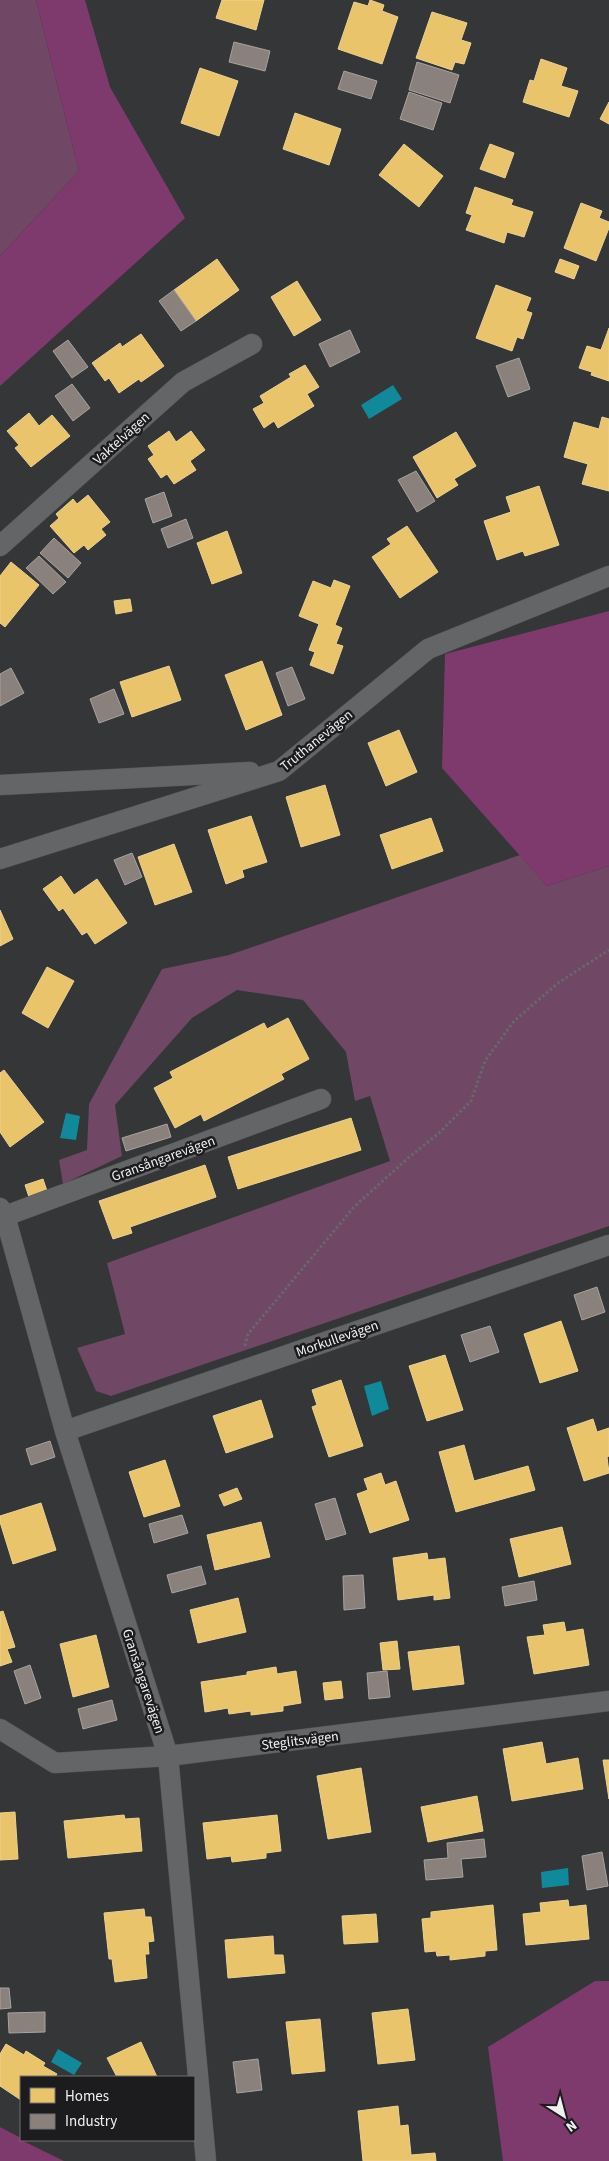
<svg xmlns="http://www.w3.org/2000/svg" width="609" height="2161" font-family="'Source Sans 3',sans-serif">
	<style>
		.green { fill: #704764 }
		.forest { fill: #7e3a6d }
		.water { fill: #108a9a }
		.homes { fill: #e9c46a; stroke: #ebd193 }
		.industry { fill: #8a817c; stroke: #a9a2a0 }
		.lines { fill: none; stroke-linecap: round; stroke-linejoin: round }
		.street-casing { stroke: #535456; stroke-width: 21 }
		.path { stroke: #68686a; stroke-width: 3; stroke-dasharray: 2.5 2.5; stroke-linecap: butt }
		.street { stroke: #646567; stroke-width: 20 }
		.labels { text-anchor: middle; stroke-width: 5; stroke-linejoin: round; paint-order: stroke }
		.street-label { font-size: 14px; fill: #f0f0f3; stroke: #1c1c1e }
	</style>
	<rect width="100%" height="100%" fill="#343638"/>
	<path class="green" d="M 0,0 L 36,0 L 79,171 L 0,256 Z
		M 520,855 L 547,886 L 609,866 L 609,1226 L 111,1396 L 96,1391 L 77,1348 L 125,1334 L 107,1263 L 390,1161 L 370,1096 L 355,1101 L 346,1052 L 303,1000 L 237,990 L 192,1018 L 115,1105 L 122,1156 L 63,1184 L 59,1160 L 87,1150 L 89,1104 L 162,969 L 229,955 Z"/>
	<path class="forest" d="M 36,0 L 85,0 L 110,87 L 185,218 L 0,386 L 0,256 L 79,171 Z
		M 609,611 L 609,866 L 547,886 L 442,768 L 445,654 Z
		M 595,1981 L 609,1981 L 609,2161 L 503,2161 L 488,2047 Z
		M 0,2127 L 21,2138 L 21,2140 L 64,2161 L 0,2161 Z"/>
	<path class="water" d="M 393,385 L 402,399 L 369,419 L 361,405 Z
		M 66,1113 L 80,1116 L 76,1140 L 60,1138 Z
		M 381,1381 L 389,1409 L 372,1416 L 364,1386 Z
		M 568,1868 L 569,1885 L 542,1888 L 541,1872 Z
		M 58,2049 L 82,2063 L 74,2075 L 51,2062 Z"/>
	<path class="homes" d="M 222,0 L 264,0 L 256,30 L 216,18 Z
		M 370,0 L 384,5 L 382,11 L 398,17 L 382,64 L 338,49 L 354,2 L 368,6 Z
		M 432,12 L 467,23 L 461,40 L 471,43 L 464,64 L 455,62 L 452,70 L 416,58 Z
		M 541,59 L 567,68 L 561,86 L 578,91 L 569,117 L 523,102 L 530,80 L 534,81 Z
		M 200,68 L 238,81 L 219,136 L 181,123 Z
		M 609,102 L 609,124 L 600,119 Z
		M 295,113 L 341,129 L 329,165 L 283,149 Z
		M 404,144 L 443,176 L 419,207 L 379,175 Z
		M 490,144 L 514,153 L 505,178 L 480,169 Z
		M 475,187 L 513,200 L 511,205 L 533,212 L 524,237 L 507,232 L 504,243 L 466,230 L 472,215 L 466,213 Z
		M 581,203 L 602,211 L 599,218 L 609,222 L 609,228 L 596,261 L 564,248 Z
		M 217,259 L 239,290 L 196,321 L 174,290 Z
		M 560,259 L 579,266 L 574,279 L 555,272 Z
		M 297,281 L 321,320 L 294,336 L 271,297 Z
		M 496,285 L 531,298 L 526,311 L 532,313 L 523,339 L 517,337 L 512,351 L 476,338 Z
		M 609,328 L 609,381 L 591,375 L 592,372 L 579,368 L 587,346 L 601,350 Z
		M 141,334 L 164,366 L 141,382 L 139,379 L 119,393 L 109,378 L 105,381 L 92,363 L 120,343 L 122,347 Z
		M 305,365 L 319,387 L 307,394 L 314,406 L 278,428 L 274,421 L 264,428 L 253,409 L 264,403 L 260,396 L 291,377 L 289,374 Z
		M 29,413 L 39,426 L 52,415 L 70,436 L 31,467 L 15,448 L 19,445 L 7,431 Z
		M 602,417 L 609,419 L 609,491 L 582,484 L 588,464 L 564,457 L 574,422 L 599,429 Z
		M 169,431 L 176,442 L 191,431 L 205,450 L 190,461 L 196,470 L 174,484 L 167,474 L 161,478 L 148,459 L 154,455 L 148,446 Z
		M 456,432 L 476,466 L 454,479 L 458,485 L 437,498 L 413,457 Z
		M 539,486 L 559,545 L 525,556 L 523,551 L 497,560 L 484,521 L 511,512 L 506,497 Z
		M 88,495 L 110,522 L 101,529 L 106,535 L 88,550 L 84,545 L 74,553 L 50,526 L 59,518 L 56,514 L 73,499 L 77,504 Z
		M 407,526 L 438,572 L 400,598 L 372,557 L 391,544 L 387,539 Z
		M 227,531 L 242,573 L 212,584 L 197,543 Z
		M 11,562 L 39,585 L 5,627 L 0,623 L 0,576 Z
		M 334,580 L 350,586 L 335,625 L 342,628 L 336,644 L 343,646 L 333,674 L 310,665 L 315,652 L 309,650 L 319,624 L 299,616 L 313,581 L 331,588 Z
		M 130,599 L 132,611 L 116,614 L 114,601 Z
		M 262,661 L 282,715 L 246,730 L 225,675 Z
		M 169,666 L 181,700 L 132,717 L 120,682 Z
		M 399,730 L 417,772 L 386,786 L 368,743 Z
		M 325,785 L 340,835 L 301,847 L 286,797 Z
		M 251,816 L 267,862 L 242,870 L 244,877 L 226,884 L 208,830 Z
		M 431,818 L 443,851 L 392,869 L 380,835 Z
		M 174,844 L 192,892 L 155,905 L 138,857 Z
		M 61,876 L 74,895 L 97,879 L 127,923 L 95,944 L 87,932 L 82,935 L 63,908 L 59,911 L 43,889 Z
		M 0,910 L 13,939 L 0,946 Z
		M 47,967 L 74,981 L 48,1028 L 22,1013 Z
		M 288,1018 L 309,1059 L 281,1074 L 284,1079 L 204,1121 L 201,1114 L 175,1128 L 154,1088 L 173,1078 L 170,1072 L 264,1023 L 267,1029 Z
		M 4,1070 L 44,1122 L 10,1147 L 0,1132 L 0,1073 Z
		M 351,1118 L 361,1150 L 238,1189 L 228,1157 Z
		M 205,1165 L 216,1197 L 130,1227 L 132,1233 L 113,1239 L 99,1201 Z
		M 43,1179 L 47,1191 L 29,1197 L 25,1185 Z
		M 561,1321 L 578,1371 L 540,1383 L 524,1334 Z
		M 445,1355 L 463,1410 L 427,1421 L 409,1366 Z
		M 341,1380 L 363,1446 L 329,1457 L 312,1407 L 317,1405 L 312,1390 Z
		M 261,1400 L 273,1437 L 226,1453 L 213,1416 Z
		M 593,1419 L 597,1432 L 609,1428 L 609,1456 L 607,1457 L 609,1473 L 584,1481 L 567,1428 Z
		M 464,1445 L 474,1481 L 528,1466 L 535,1490 L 456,1512 L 439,1452 Z
		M 165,1460 L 180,1506 L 144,1517 L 129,1472 Z
		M 381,1473 L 385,1485 L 396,1481 L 409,1520 L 370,1533 L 357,1494 L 368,1490 L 364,1479 Z
		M 237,1488 L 242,1499 L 224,1506 L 219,1495 Z
		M 41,1503 L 56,1550 L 13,1564 L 0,1522 L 0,1516 Z
		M 261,1522 L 270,1557 L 215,1570 L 207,1535 Z
		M 562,1527 L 571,1564 L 519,1577 L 510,1539 Z
		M 427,1553 L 428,1560 L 445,1558 L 450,1598 L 434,1600 L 434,1595 L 398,1600 L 393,1558 Z
		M 238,1598 L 246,1632 L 198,1643 L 190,1610 Z
		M 3,1611 L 15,1647 L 7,1649 L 12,1662 L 0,1666 L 0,1612 Z
		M 564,1622 L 566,1632 L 583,1629 L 589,1665 L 534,1674 L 527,1637 L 545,1635 L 543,1625 Z
		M 96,1635 L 109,1687 L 73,1697 L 60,1644 Z
		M 397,1641 L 400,1669 L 383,1670 L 380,1643 Z
		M 459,1646 L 464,1684 L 413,1690 L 408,1652 Z
		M 276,1667 L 277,1674 L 296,1671 L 301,1703 L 283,1706 L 283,1711 L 251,1715 L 251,1711 L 229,1714 L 228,1708 L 205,1712 L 201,1682 L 247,1675 L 247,1672 Z
		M 341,1681 L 343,1698 L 325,1700 L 323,1683 Z
		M 542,1742 L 546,1764 L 578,1758 L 583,1789 L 512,1801 L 503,1749 Z
		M 603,1760 L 609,1760 L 609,1799 Z
		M 361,1768 L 371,1832 L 328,1839 L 317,1776 Z
		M 477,1796 L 483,1831 L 428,1842 L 421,1807 Z
		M 15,1812 L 18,1859 L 0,1860 L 0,1813 Z
		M 124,1815 L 125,1819 L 139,1818 L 142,1851 L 68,1858 L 64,1821 Z
		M 277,1815 L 281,1851 L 266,1853 L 266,1858 L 232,1862 L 231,1856 L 207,1859 L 203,1823 Z
		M 568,1900 L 569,1907 L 586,1905 L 589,1939 L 526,1945 L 523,1914 L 541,1912 L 540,1903 Z
		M 493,1905 L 497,1950 L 485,1951 L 485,1956 L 450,1960 L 450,1955 L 437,1956 L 436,1951 L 425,1952 L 422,1919 L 431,1918 L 431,1912 Z
		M 144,1909 L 145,1917 L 151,1917 L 154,1941 L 148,1942 L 149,1954 L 145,1954 L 147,1978 L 115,1982 L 112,1959 L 109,1959 L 104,1913 Z
		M 376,1914 L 378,1942 L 344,1944 L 342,1916 Z
		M 273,1936 L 274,1955 L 283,1955 L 285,1973 L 228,1978 L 225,1940 Z
		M 408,2009 L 415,2060 L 378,2064 L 372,2013 Z
		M 320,2019 L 325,2071 L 292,2074 L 286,2022 Z
		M 141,2042 L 157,2077 L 117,2077 L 107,2058 Z
		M 6,2044 L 24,2055 L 26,2051 L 45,2063 L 43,2066 L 57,2074 L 55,2077 L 21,2077 L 21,2100 L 0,2086 L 0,2054 Z
		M 398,2106 L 400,2126 L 408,2125 L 411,2155 L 435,2153 L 436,2161 L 363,2161 L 358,2111 Z"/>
	<path class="industry" d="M 234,42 L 270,51 L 265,71 L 229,62 Z
		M 417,62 L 459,75 L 450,103 L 409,90 Z
		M 344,71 L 377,81 L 371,99 L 338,89 Z
		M 409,92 L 442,103 L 433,130 L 400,119 Z
		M 174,290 L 196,321 L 181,331 L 159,301 Z
		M 350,330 L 360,352 L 330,367 L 319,344 Z
		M 68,340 L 88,367 L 72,378 L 53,351 Z
		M 519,358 L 530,389 L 508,397 L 496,366 Z
		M 72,384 L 90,408 L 73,421 L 55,396 Z
		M 416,471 L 435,501 L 417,512 L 398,480 Z
		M 164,492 L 172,516 L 153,523 L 145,499 Z
		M 186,519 L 193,538 L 168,548 L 161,529 Z
		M 54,538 L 81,563 L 68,578 L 40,553 Z
		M 39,556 L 66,582 L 53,594 L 26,568 Z
		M 292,667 L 305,699 L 288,706 L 276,673 Z
		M 11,668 L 24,693 L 0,706 L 0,674 Z
		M 114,689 L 124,714 L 99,723 L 90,699 Z
		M 132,853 L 142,877 L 125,885 L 114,860 Z
		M 167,1124 L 171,1137 L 126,1151 L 122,1138 Z
		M 597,1287 L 605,1312 L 582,1320 L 574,1295 Z
		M 490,1326 L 499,1352 L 470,1362 L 461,1335 Z
		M 50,1441 L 55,1457 L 31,1465 L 26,1449 Z
		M 335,1498 L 346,1534 L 326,1540 L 315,1504 Z
		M 182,1515 L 188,1533 L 154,1543 L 149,1524 Z
		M 201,1566 L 206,1584 L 172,1593 L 167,1575 Z
		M 363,1575 L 365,1608 L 344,1610 L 343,1576 Z
		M 534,1581 L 537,1600 L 505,1606 L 502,1587 Z
		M 30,1665 L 41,1698 L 25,1704 L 14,1671 Z
		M 387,1671 L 390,1697 L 369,1699 L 367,1673 Z
		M 112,1700 L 117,1720 L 83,1729 L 78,1709 Z
		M 484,1839 L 486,1857 L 461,1859 L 463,1877 L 426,1880 L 424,1860 L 448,1858 L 447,1843 Z
		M 602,1852 L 608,1886 L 587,1890 L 582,1856 Z
		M 0,1988 L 9,1988 L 11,2008 L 0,2009 Z
		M 45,2012 L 45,2032 L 9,2033 L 8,2013 Z
		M 258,2059 L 262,2090 L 237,2093 L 233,2062 Z"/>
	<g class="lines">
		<g class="street-casing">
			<path id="street" d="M 0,546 L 183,382 L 252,344
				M 0,785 L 250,772
				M 0,859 L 279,771 L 428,649 L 609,576
				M 0,1208 L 5,1216 L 65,1431 L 168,1756 L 206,2161
				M 5,1216 L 321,1099
				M 65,1431 L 609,1245
				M 0,1729 L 55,1763 L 168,1756 L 609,1701"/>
		</g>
		<path class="path" d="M 245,1346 L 248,1334 L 354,1207 L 408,1158 L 438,1134 L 471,1101 L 485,1061 L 514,1021 L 558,983 L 609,950"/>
		<use href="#street" class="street"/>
	</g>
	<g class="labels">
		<g class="street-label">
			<text transform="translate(121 438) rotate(-42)" y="5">Vaktelvägen</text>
			<text transform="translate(316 740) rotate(-39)" y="5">Truthanevägen</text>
			<text transform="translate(163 1158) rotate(-20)" y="5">Gransångarevägen</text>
			<text transform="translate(337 1338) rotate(-19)" y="5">Morkullevägen</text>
			<text transform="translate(144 1681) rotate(72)" y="5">Gransångarevägen</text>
			<text transform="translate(300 1740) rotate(-7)" y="5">Steglitsvägen</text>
		</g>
	</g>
	<rect x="20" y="2076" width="175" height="65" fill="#1c1c1e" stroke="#717173"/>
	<rect x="30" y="2088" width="25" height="15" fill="#e9c46a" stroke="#717173"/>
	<text x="65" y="2101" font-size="15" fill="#f0f0f3">Homes</text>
	<rect x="30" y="2114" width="25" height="15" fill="#8a817c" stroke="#717173"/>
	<text x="65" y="2126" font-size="15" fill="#f0f0f3">Industry</text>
	<g transform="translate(564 2116) rotate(144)" stroke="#1c1c1e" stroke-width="4" paint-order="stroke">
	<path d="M0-4L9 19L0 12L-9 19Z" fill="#f0f0f3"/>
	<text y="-8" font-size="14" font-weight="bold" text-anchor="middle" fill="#f0f0f3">N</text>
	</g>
</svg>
